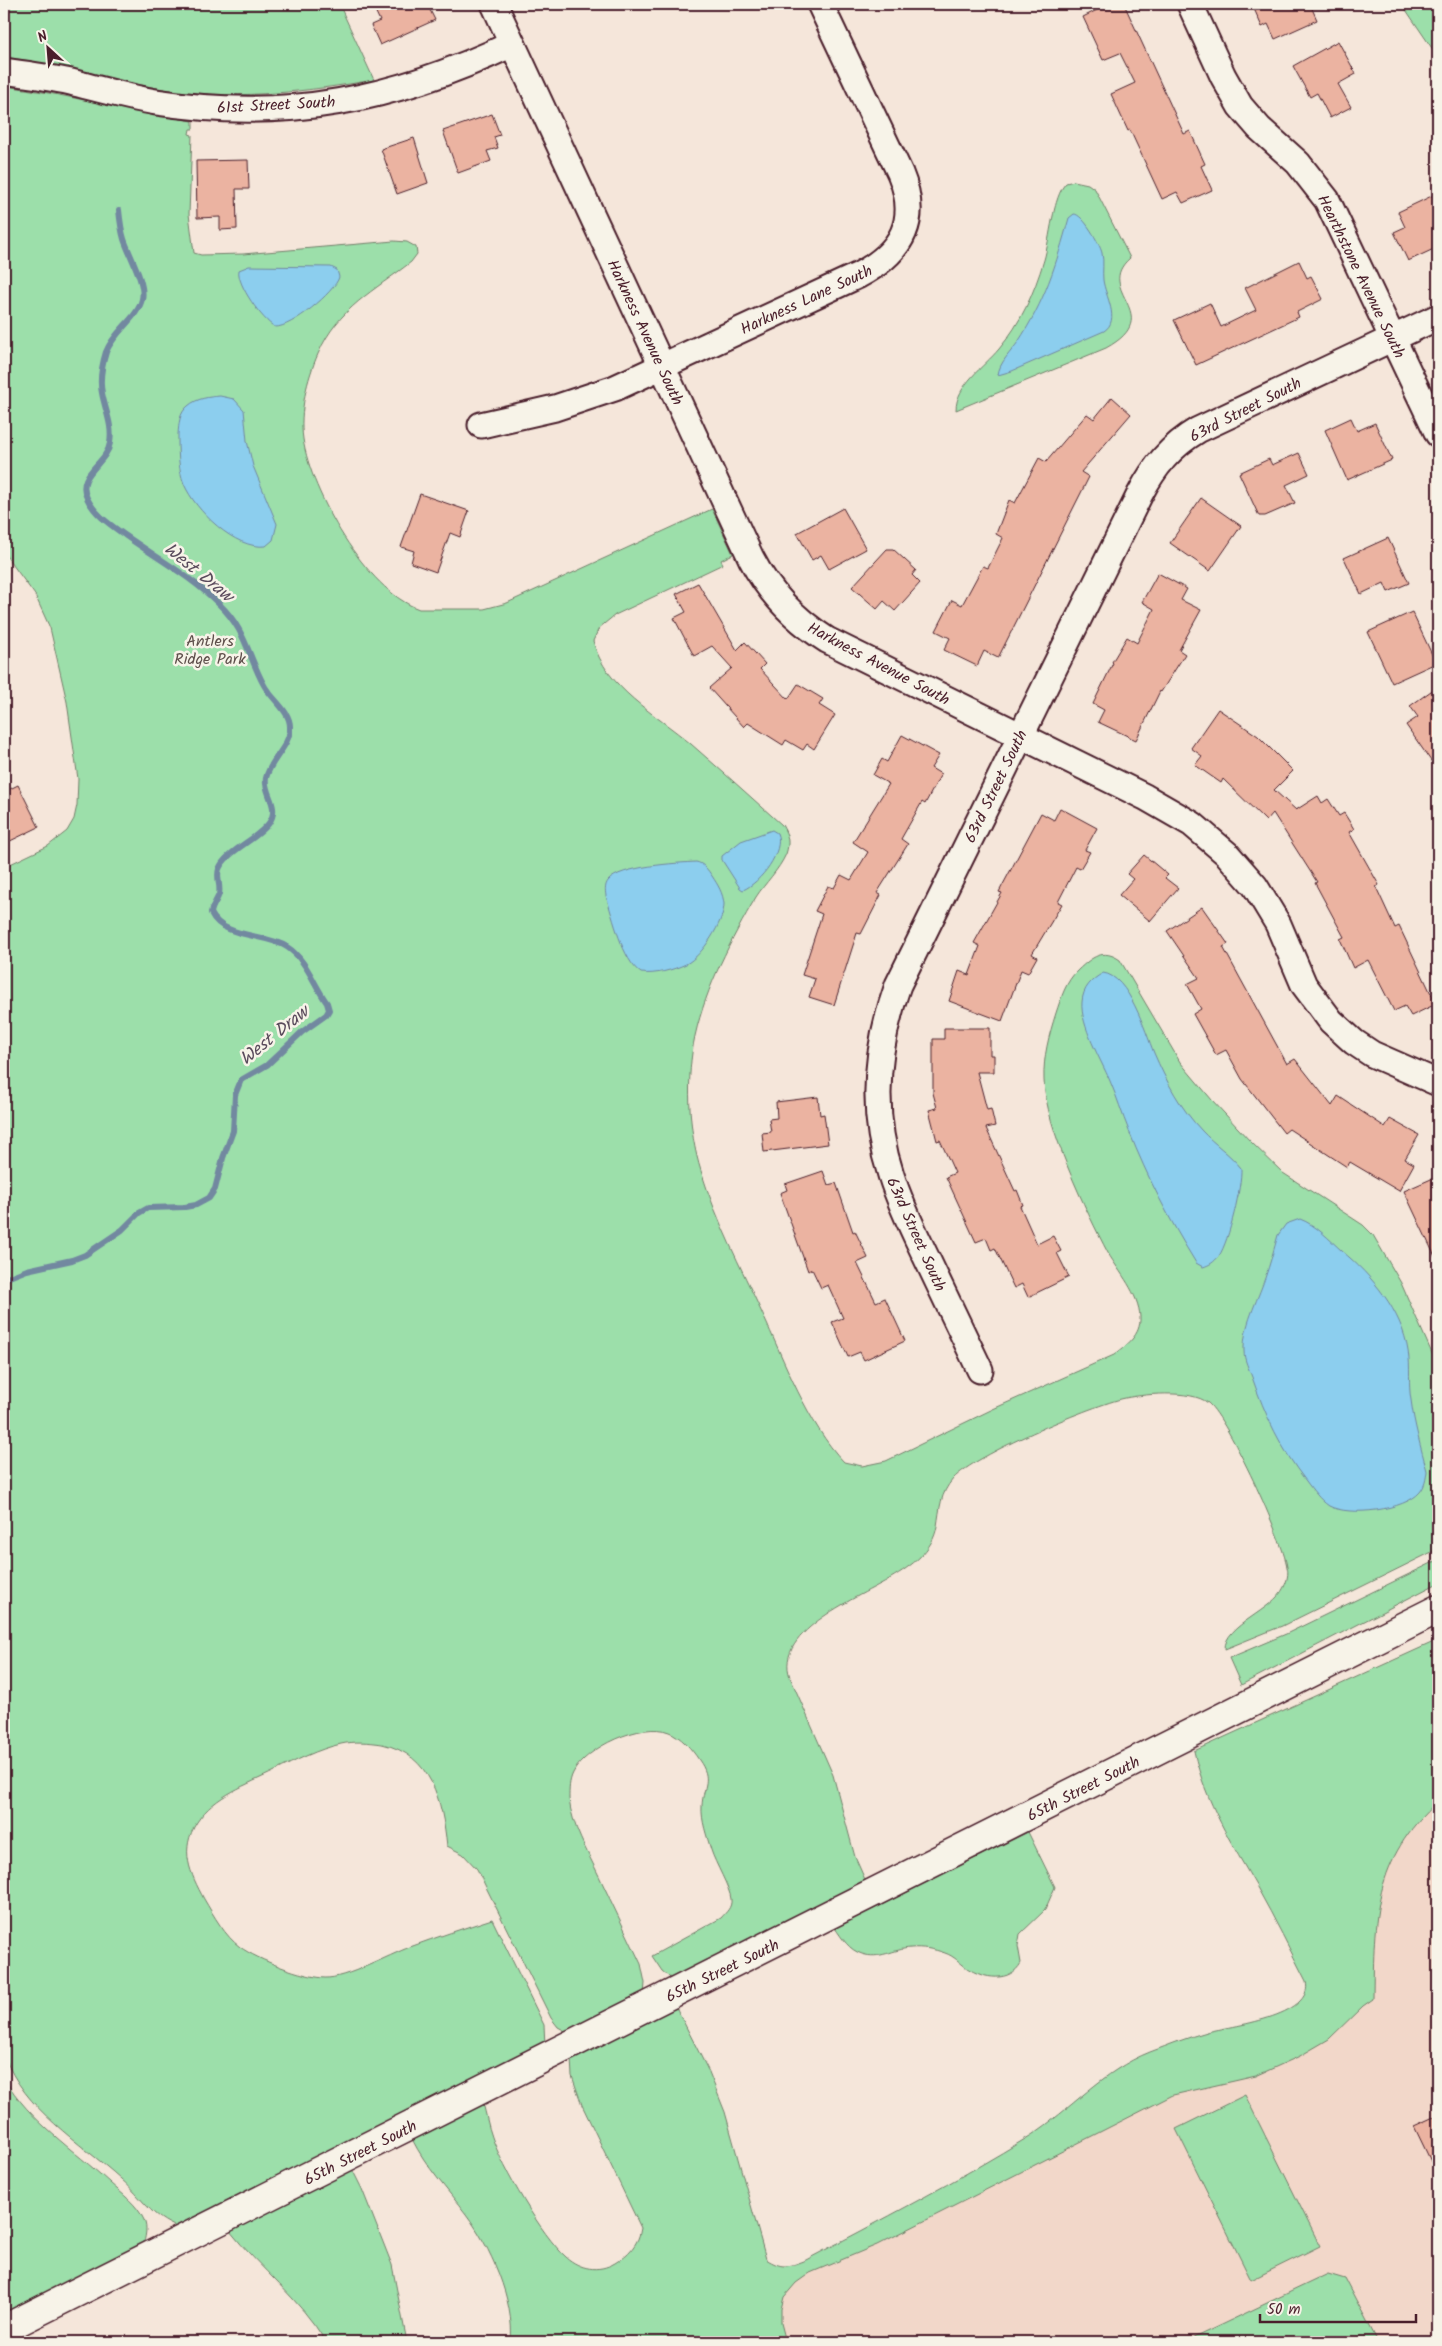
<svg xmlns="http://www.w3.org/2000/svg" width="1442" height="2346" font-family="Kalam,sans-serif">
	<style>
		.built { fill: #f2d7c9 }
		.green { fill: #9cdfaa; stroke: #737f6a }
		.water { fill: #8cceee; stroke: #7288a0 }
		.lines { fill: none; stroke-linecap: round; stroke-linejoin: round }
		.stream { stroke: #7288a0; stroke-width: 6 }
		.building { fill: #ebb3a1; stroke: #4a1f2b }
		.street-casing { stroke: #4a1f2b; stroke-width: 29 }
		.secondary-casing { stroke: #4a1f2b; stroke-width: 31 }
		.street { stroke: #f7f3e8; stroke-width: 25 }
		.secondary { stroke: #f7f3e8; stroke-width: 28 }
		.labels { text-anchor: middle; stroke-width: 5; stroke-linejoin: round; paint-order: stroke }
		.street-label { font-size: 16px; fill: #4a1f2b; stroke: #f7f3e8 }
		.park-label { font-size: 16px; fill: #5e4f4b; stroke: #f7f3e8 }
		.water-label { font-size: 18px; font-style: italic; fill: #5a4b5c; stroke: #f7f3e8 }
	</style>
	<rect width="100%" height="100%" fill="#f5e6da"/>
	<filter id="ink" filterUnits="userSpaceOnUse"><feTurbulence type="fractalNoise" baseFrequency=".02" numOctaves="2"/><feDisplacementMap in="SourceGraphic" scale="10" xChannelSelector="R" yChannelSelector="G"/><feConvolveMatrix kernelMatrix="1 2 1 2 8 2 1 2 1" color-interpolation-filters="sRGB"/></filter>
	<g filter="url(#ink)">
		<path class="built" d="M 1438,1640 L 1438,2342 L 702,2342 L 691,2321 L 1333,2006 L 1251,1724 Z"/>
		<path class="green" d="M 4,4 L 339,4 L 374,80 C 308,91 243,100 176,91 C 118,83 62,64 4,57 Z
			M 1402,4 L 1438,4 L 1438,57 Z
			M 4,86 C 68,94 130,112 193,121 L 193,129 L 190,129 L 189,134 L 192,135 L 189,214 L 194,253 L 201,255 L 243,254 L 394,241 L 407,242 L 416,247 L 417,254 L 411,262 C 374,291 338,308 318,354 C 307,379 299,412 303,439 C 311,493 366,590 419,609 L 484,609 L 507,603 L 712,509 L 733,554 L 721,560 L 723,564 L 615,615 L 599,628 L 593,641 C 606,689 656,714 691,744 C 722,771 752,798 782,825 C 788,835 790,842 786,854 C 779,870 765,883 756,897 C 731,940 706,987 695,1036 C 686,1077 688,1130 701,1171 C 716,1220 741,1267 762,1313 C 784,1360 808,1425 844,1462 L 862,1466 L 886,1461 L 993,1409 L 1114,1355 C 1127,1345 1141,1335 1140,1317 C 1139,1294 1119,1272 1108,1253 C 1086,1211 1045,1126 1044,1080 C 1043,1057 1049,1035 1056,1013 C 1061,998 1066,981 1078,970 C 1092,957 1103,948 1120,960 L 1180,1062 L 1212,1100 L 1250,1141 L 1283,1173 L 1363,1225 L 1373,1235 L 1401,1283 L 1438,1367 L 1438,1549 L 1282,1626 L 1225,1649 C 1224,1625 1273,1611 1284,1587 C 1287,1581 1289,1573 1287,1567 C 1283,1539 1228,1420 1208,1403 C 1191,1389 1141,1394 1121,1399 C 1086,1408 976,1454 953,1479 C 940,1494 940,1508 937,1526 C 933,1551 911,1566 891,1578 C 860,1597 773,1631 790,1677 L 833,1775 L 855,1857 L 867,1884 L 674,1981 L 662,1971 L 652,1956 L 721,1918 C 726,1912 732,1908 731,1899 C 730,1888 715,1863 711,1850 C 707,1836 701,1821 702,1806 C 703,1785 713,1780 699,1760 C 692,1749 680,1736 669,1732 C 642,1721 585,1748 573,1773 C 569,1781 569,1790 569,1799 C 572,1826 587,1851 599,1876 C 613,1905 627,1935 641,1964 L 645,1983 L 644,1996 L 569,2033 L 558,2027 L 551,2018 L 477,1869 L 463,1854 L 447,1846 C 442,1801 432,1755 382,1744 C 369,1742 354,1741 341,1744 C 318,1749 295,1761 275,1771 C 247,1785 215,1795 197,1822 C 179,1850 190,1873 204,1899 C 214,1916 225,1936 240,1947 C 258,1960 303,1977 325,1978 C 345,1979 389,1955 410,1947 C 437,1937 464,1928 492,1919 L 544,2025 L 545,2046 L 179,2228 C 149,2216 144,2199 121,2179 C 80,2142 24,2110 4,2055 L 4,867 L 48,846 L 67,831 L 74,819 L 77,805 L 78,779 L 67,702 L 50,628 L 35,595 L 4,553 Z
			M 1074,181 L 1088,184 L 1095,189 L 1130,258 C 1092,291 1168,314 1106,348 L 956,410 C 956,385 984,367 999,349 C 1021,323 1034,293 1044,260 C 1050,240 1053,196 1066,183 Z
			M 1438,1560 L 1438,1583 L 1241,1685 L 1229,1658 L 1286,1634 Z
			M 1438,1640 L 1438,1801 C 1373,1860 1374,1917 1373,1999 L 1363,2006 L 1329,2039 L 1300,2056 L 1256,2076 L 1173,2095 L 877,2245 L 810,2273 L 796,2283 L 784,2297 L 781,2309 L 781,2323 L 786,2342 L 511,2342 C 515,2301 490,2246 466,2214 C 447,2189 426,2167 412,2139 L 483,2103 C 486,2114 488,2126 492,2137 C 502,2167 542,2236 566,2257 C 580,2269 598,2273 615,2263 C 628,2255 639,2244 641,2228 L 582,2105 L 572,2076 L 571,2059 L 676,2007 L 709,2072 L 725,2112 L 766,2259 C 782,2269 788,2267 804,2261 C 880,2221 957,2181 1030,2136 C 1072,2109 1102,2071 1150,2052 C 1169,2045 1188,2037 1207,2032 C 1230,2026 1315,2017 1306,1981 C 1290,1950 1275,1919 1258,1889 C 1232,1844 1205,1802 1194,1751 Z
			M 1028,1832 L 1055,1887 L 1045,1910 L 1020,1934 L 1018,1946 L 1021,1963 C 1010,1983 984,1979 967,1968 C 960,1963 954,1956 945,1953 C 934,1949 922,1947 911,1948 C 893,1949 880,1960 862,1954 C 849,1950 842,1938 835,1928 Z
			M 4,2078 C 30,2122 73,2149 110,2183 C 122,2194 137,2204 144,2220 C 148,2228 145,2238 143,2246 L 4,2316 Z
			M 1245,2095 L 1320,2246 L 1251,2280 L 1176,2129 Z
			M 352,2169 L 362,2189 L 392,2265 L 407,2342 L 326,2342 C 300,2299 260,2269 229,2230 Z
			M 1328,2274 L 1345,2279 L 1378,2342 L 1185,2342 Z"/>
		<path class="water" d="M 1074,214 C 1083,214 1100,244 1102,253 C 1104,262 1102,271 1103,280 C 1105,296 1121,320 1104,331 L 1012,371 L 998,375 C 999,363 1011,352 1018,342 C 1045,301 1056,265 1069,218 Z
			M 249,266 L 331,267 L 337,270 L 339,277 C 335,292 291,328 275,327 C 263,321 236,284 239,270 Z
			M 220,396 L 234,399 L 244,410 L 247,441 L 253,466 L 277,524 L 273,540 L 266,546 C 235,550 195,510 184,484 C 178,469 178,450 178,434 C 179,424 179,413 188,406 C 197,398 209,397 220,396 Z
			M 772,830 L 777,833 C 785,851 760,883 743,890 L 740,888 L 722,860 L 722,856 L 741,841 Z
			M 696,862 C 703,863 708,870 712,876 C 718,885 723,893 724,904 C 724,922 702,956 686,964 C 673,970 655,975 641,973 C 622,960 613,917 606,896 C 605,890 605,885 608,881 C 620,866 677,863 696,862 Z
			M 1103,973 C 1129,976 1145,1031 1154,1053 C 1166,1081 1181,1109 1202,1131 C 1214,1144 1230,1154 1241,1168 C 1242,1186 1229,1241 1219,1256 C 1214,1262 1210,1265 1203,1267 L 1196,1263 C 1170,1221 1147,1177 1129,1131 C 1122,1114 1117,1097 1110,1081 C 1101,1060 1080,1025 1082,1002 C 1083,988 1091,980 1103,973 Z
			M 1300,1219 C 1316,1225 1329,1239 1342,1251 C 1372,1276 1402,1311 1408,1351 C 1411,1367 1408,1384 1411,1400 C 1414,1424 1421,1448 1427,1471 C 1426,1479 1425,1486 1420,1492 C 1405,1510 1350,1517 1329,1506 C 1320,1500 1312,1489 1306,1481 C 1281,1449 1265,1415 1252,1377 C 1249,1369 1244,1360 1244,1351 C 1243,1326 1257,1302 1265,1278 C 1270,1264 1274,1249 1278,1235 L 1286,1224 Z"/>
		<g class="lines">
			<path class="stream" d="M 4,1279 L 27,1270 L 72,1260 L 85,1255 L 122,1230 L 139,1213 L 148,1208 L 185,1207 L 196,1205 L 209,1198 L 215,1189 L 223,1158 L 233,1131 L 235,1095 L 241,1080 L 267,1065 L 302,1032 L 326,1015 L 329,1010 L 327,1003 C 314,985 306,959 287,947 C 266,933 223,939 211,913 C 212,905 217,901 219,894 C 221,886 216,877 219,869 C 226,851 258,839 269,823 C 281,806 263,793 266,778 C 270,760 290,746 290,728 C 291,711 271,699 264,685 C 247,654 246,630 219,604 C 192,577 157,558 126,536 C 111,525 95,515 87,498 C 75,474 107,464 110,443 C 113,425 105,410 102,393 C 99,379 102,365 106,352 C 114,331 138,318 142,299 C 146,283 129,255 124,239 C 121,229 120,220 119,210"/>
		</g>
		<path class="building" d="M 372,4 L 427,4 L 435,20 L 380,45 L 371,25 L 380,21 Z
			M 1094,4 L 1124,4 L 1184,134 L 1190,131 L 1205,164 L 1201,166 L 1212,190 L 1183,203 L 1177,192 L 1162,199 L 1130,130 L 1128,131 L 1111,94 L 1135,83 L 1120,53 L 1103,60 L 1083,17 L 1097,10 Z
			M 1252,4 L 1310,4 L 1317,20 L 1275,39 L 1268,24 L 1262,27 Z
			M 1338,41 L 1356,74 L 1338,84 L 1351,107 L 1330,118 L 1317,93 L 1310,97 L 1293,66 Z
			M 492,114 L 500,135 L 494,137 L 498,148 L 487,151 L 491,161 L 458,173 L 443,131 Z
			M 414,138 L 428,183 L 397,194 L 381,149 Z
			M 248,160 L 249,189 L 236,189 L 237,229 L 220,230 L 220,217 L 197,218 L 196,161 Z
			M 1438,193 L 1438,247 L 1408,261 L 1394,232 L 1405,227 L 1398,212 Z
			M 1299,261 L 1307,278 L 1311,276 L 1323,299 L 1297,312 L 1299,317 L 1196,365 L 1174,320 L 1210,303 L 1221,327 L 1256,310 L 1245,288 Z
			M 1112,397 L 1131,414 L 1081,472 L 1089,477 L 998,658 L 984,651 L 977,666 L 944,650 L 950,638 L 936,631 L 952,600 L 962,605 L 983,566 L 988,568 L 1003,538 L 996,534 L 1009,500 L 1015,503 L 1039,458 L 1046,462 L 1087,414 L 1094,419 Z
			M 1351,418 L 1357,431 L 1375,423 L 1392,460 L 1347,480 L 1325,430 Z
			M 1299,453 L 1309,474 L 1286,485 L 1295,503 L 1265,516 L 1259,516 L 1239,473 L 1269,459 L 1272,465 Z
			M 420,494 L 469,511 L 460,537 L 450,533 L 436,572 L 411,563 L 414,551 L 401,547 Z
			M 1201,498 L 1241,526 L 1210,571 L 1170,543 Z
			M 843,508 L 866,549 L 829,569 L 821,555 L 812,560 L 797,533 Z
			M 1388,538 L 1409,583 L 1388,592 L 1384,583 L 1361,594 L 1344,558 Z
			M 887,549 L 893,549 L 916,570 L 912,575 L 920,583 L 895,611 L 884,601 L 877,609 L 852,587 Z
			M 1158,573 L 1187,589 L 1181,600 L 1201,610 L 1179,650 L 1185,654 L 1161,692 L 1160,691 L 1136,740 L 1098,722 L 1104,710 L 1093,704 L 1113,663 L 1112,662 L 1127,637 L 1137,643 L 1154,609 L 1142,602 Z
			M 698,583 L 737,650 L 745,642 L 765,664 L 760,669 L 788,699 L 798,684 L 823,699 L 819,705 L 835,715 L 814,749 L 807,744 L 803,750 L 786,740 L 783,745 L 748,723 L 744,727 L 709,688 L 732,668 L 712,646 L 694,656 L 674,618 L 686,612 L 676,594 Z
			M 1412,612 L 1436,663 L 1392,683 L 1368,632 Z
			M 1438,686 L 1438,771 L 1406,725 L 1418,717 L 1410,706 Z
			M 1218,709 L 1258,736 L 1293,771 L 1274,790 L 1296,810 L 1318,796 L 1322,803 L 1328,799 L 1339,816 L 1344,813 L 1354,829 L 1349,832 L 1379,885 L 1376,887 L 1395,928 L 1399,926 L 1436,1004 L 1411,1016 L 1405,1006 L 1394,1011 L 1368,960 L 1353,968 L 1340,939 L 1344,937 L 1315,883 L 1317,882 L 1273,813 L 1266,821 L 1223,779 L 1221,783 L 1195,765 L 1202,756 L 1191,748 Z
			M 902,735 L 939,755 L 931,768 L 941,774 L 925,804 L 922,802 L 901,839 L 908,844 L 877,893 L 881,895 L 861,934 L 857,933 L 834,1005 L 809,997 L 815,979 L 802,975 L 822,914 L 815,911 L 828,886 L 834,888 L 841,875 L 851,880 L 868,852 L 853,842 L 889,784 L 873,775 L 882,759 L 887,762 Z
			M 18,785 L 39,827 L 4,844 L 4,792 Z
			M 1060,808 L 1097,828 L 1085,850 L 1090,852 L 1080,869 L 1076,867 L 1058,902 L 1062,904 L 1032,954 L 1037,957 L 1028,973 L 1021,970 L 1002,1021 L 949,1001 L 959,971 L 969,975 L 980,946 L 974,943 L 1002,893 L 999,892 L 1041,813 L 1054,820 Z
			M 1144,855 L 1168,875 L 1165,878 L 1178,888 L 1150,921 L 1119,895 L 1133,879 L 1127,874 Z
			M 1202,907 L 1228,944 L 1223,947 L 1287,1064 L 1295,1059 L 1332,1106 L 1338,1096 L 1385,1127 L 1390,1119 L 1419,1135 L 1405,1159 L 1414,1164 L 1399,1191 L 1350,1162 L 1347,1167 L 1289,1129 L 1284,1133 L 1242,1079 L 1226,1050 L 1216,1055 L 1193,1014 L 1201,1009 L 1187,984 L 1199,978 L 1167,931 Z
			M 944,1028 L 990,1028 L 990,1055 L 994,1055 L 994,1072 L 977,1072 L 987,1110 L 991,1109 L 995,1126 L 986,1128 L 1015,1191 L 1017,1190 L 1023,1205 L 1020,1206 L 1037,1244 L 1053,1236 L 1061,1251 L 1057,1253 L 1069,1277 L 1028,1297 L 1022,1284 L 1014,1288 L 995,1248 L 991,1250 L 986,1238 L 976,1242 L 946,1177 L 955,1173 L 940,1140 L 937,1141 L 929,1110 L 937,1108 L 933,1093 L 933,1039 L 944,1039 Z
			M 818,1097 L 820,1115 L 824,1114 L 828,1144 L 764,1152 L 762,1133 L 771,1132 L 769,1119 L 777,1118 L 776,1102 Z
			M 823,1171 L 828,1185 L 836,1183 L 853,1232 L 855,1231 L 868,1258 L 857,1263 L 876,1302 L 885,1298 L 905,1341 L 864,1360 L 860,1352 L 848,1357 L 832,1322 L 843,1318 L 828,1285 L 821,1288 L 812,1269 L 808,1271 L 780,1193 L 787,1190 L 785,1184 Z
			M 1438,1176 L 1438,1263 L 1404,1191 Z
			M 1438,2115 L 1438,2176 L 1414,2126 Z"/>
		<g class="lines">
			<g class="street-casing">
				<path id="street" d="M 494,4 L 751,558 C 769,593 794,619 827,640 L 1145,797 L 1192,824 L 1227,854 L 1255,886 L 1278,924 L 1304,985 L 1331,1021 L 1354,1042 L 1372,1054 L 1438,1083
					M 1190,4 L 1223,76 L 1240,106 L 1259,128 L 1298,163 L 1327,200 L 1438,434
					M 4,71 C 26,74 49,77 71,82 C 99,89 127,97 156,102 C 287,122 394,100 512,44
					M 481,425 L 555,408 L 615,388 L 859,275 C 902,252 920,221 900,173 L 820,4
					M 980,1370 C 962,1333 945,1296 927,1259 C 914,1232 900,1204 891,1175 C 870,1112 876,1047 898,985 L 1140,494 C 1154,467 1171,446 1198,430 L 1438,317"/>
			</g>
			<g class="secondary-casing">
				<path id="secondary" d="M 4,2329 L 1438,1609"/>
			</g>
			<use href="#street" class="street"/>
			<use href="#secondary" class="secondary"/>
		</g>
	</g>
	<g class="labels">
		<g class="street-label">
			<text transform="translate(276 104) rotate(-3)" y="6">61st Street South</text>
			<text transform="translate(1362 276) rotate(64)" y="6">Hearthstone Avenue South</text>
			<text transform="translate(806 299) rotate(-25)" y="6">Harkness Lane South</text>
			<text transform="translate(646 332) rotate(65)" y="6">Harkness Avenue South</text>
			<text transform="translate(1245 409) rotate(-27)" y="6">63rd Street South</text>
			<text transform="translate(879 663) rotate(28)" y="6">Harkness Avenue South</text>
			<text transform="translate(995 786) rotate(-64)" y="6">63rd Street South</text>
			<text transform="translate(917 1234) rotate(66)" y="6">63rd Street South</text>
			<text transform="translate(1083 1788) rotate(-27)" y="6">65th Street South</text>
			<text transform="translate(722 1970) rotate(-26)" y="6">65th Street South</text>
			<text transform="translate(360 2152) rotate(-27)" y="6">65th Street South</text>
		</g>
		<g class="park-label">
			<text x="210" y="646">Antlers<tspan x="210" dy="18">Ridge Park</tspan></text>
		</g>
		<g class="water-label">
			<text transform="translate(199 572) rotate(39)" y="6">West Draw</text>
			<text transform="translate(274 1035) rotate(-39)" y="6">West Draw</text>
		</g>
	</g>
	<rect width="1442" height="2346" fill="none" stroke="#f7f3e8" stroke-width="20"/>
	<rect x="10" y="10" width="1422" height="2326" fill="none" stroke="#4a1f2b" stroke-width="2" filter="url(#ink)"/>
	<g transform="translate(48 48) rotate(334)" stroke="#f7f3e8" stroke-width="4" paint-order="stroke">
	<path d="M0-4L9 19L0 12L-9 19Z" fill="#4a1f2b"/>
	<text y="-8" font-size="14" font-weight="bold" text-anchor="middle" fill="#4a1f2b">N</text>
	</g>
	<path d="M1260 2314v8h156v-8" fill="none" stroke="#4a1f2b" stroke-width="2.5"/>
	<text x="1267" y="2314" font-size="15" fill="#4a1f2b" stroke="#f7f3e8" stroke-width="4" paint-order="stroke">50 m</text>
</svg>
